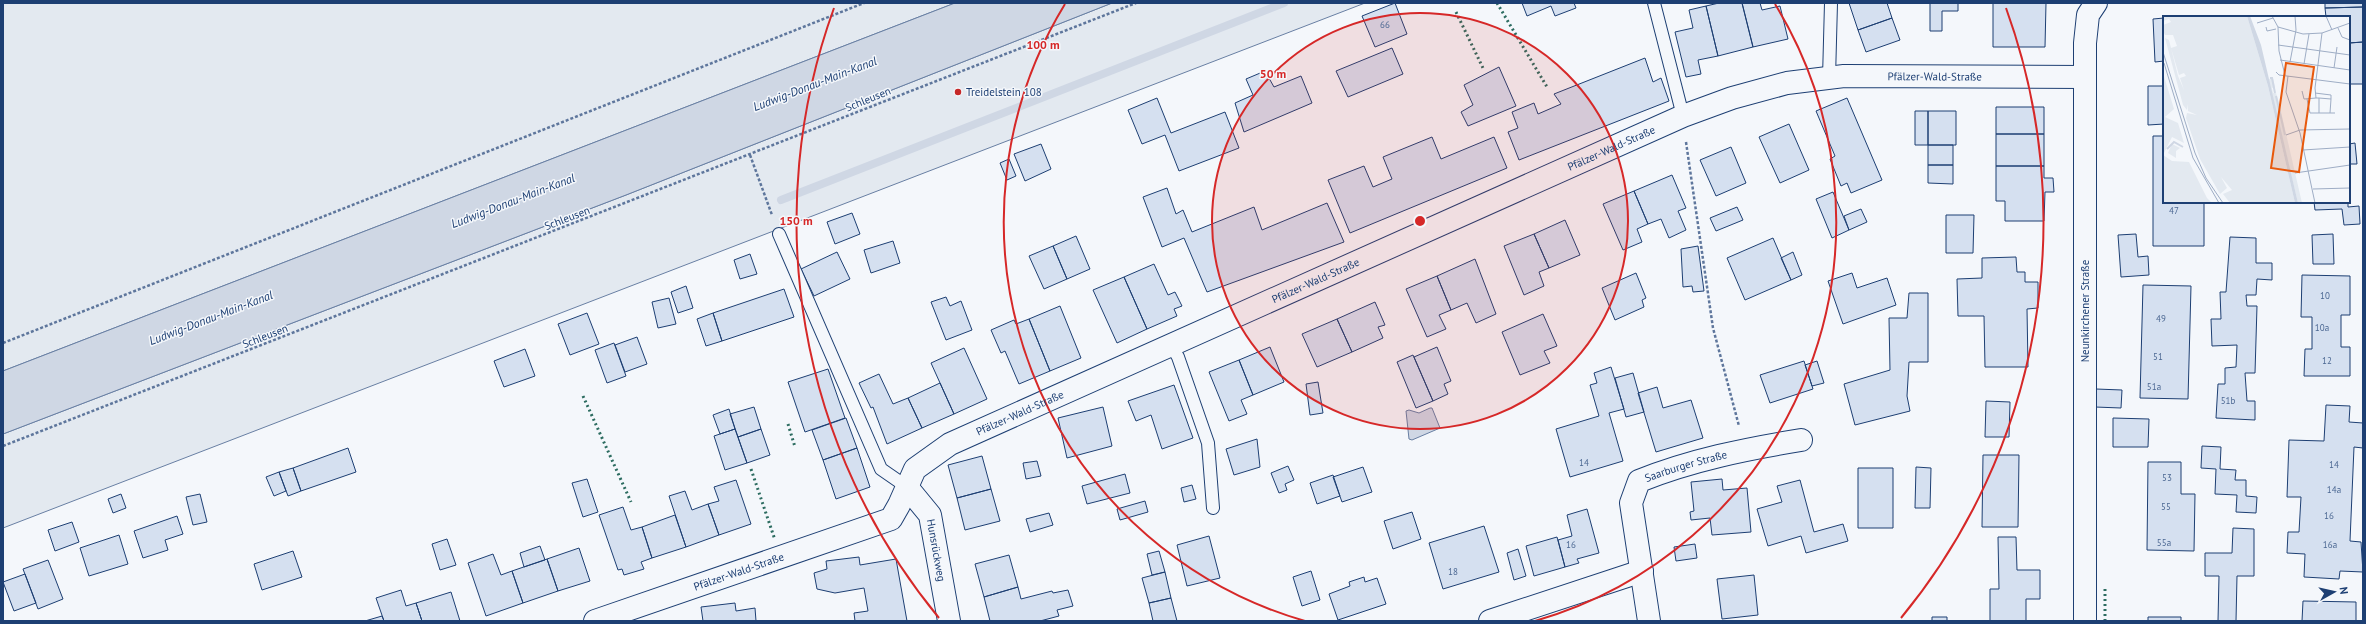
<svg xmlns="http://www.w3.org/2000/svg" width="2366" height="624" font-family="'PT Sans',sans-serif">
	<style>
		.green { fill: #e3e9f0; stroke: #687fa3 }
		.water { fill: #cfd7e4; stroke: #687fa3 }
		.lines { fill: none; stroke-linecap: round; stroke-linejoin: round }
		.stream { stroke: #cfd7e4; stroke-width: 8 }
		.building { fill: #d5e0f0; stroke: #1d3f73 }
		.service-casing { stroke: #1d3f73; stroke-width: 14 }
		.minor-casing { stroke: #1d3f73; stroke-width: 24 }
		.path { stroke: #5e769c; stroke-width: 2.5; stroke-dasharray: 3 2; stroke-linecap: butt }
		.service { stroke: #f4f7fb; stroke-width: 12 }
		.minor { stroke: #f4f7fb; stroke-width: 22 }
		.hedge { stroke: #2c6c60; stroke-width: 3; stroke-dasharray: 2 3; stroke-linecap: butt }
		.ring { fill: none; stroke: #d62828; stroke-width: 2 }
		.poi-dot { fill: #c62828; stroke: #f4f7fb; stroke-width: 1.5 }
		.labels { text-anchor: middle; stroke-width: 3; stroke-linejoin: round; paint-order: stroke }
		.number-label { font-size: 9px; fill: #4b6792 }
		.street-label { font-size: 11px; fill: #1d3f73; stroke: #f4f7fb }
		.poi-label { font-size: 11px; fill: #1d3f73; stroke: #f4f7fb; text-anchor: start }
		.water-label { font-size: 12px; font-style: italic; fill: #1d3f73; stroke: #f4f7fb }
		.inset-river { fill: none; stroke: #cfd7e4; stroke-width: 2 }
		.inset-road { fill: none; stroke: #9eadc5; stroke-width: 1 }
		.view { fill: #e8590c; fill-opacity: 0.15; stroke: #e8590c; stroke-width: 2 }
		.inset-edge { fill: none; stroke: #1d3f73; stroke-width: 2 }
		.centre { fill: #d62828; stroke: #f4f7fb; stroke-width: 2 }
		.ring-label { font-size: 12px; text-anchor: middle; font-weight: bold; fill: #d62828; stroke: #f4f7fb; stroke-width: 3; stroke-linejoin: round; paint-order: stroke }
	</style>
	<rect width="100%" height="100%" fill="#f4f7fb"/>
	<path class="green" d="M 3,3 L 955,3 L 3,371 Z
		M 1112,3 L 1365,3 L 3,528 L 3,434 L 626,195 Z"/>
	<path class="water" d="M 955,3 L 1112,3 L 626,195 L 3,434 L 3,371 Z
		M 1430,408 L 1432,408 L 1440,428 L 1412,440 L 1409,439 L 1406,411 L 1409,410 L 1419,413 Z"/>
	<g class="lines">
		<path class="stream" d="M 781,200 L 1284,3"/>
	</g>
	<path class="building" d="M 1395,3 L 1407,34 L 1375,47 L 1362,16 Z
		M 1522,3 L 1574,3 L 1576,8 L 1555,16 L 1551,6 L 1527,16 Z
		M 1719,3 L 1742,3 L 1753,47 L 1718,56 L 1706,6 Z
		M 1742,3 L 1760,3 L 1762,10 L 1780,6 L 1788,39 L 1753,47 Z
		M 1849,3 L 1887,3 L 1892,18 L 1858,30 Z
		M 1930,3 L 1958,3 L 1958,11 L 1942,11 L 1942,31 L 1930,31 Z
		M 1993,3 L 2046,3 L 2045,47 L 1993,47 Z
		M 2325,3 L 2363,3 L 2363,7 L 2325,8 Z
		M 1706,6 L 1718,56 L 1698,60 L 1701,74 L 1686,77 L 1675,32 L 1693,28 L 1689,10 Z
		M 2363,7 L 2363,42 L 2349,43 L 2349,17 L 2326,17 L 2325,8 Z
		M 1892,18 L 1900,40 L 1866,52 L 1858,30 Z
		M 2164,18 L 2164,61 L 2155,62 L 2153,19 Z
		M 2363,42 L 2363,84 L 2349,84 L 2349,43 Z
		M 1392,48 L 1403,74 L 1348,97 L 1336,71 Z
		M 1645,58 L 1653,82 L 1661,78 L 1669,101 L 1519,160 L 1508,132 L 1518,128 L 1512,112 L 1534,103 L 1538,114 L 1561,104 L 1554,94 Z
		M 1499,67 L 1516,106 L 1468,126 L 1461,112 L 1473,105 L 1464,85 Z
		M 1265,71 L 1274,87 L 1301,76 L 1312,103 L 1244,132 L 1235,103 L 1253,95 L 1246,79 Z
		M 2148,86 L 2164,86 L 2164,124 L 2148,125 Z
		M 1157,98 L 1171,133 L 1225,112 L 1239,148 L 1179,171 L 1165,135 L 1142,144 L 1128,110 Z
		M 1847,98 L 1882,180 L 1851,193 L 1847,183 L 1841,186 L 1830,159 L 1835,156 L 1816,111 Z
		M 1996,107 L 2044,107 L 2044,134 L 1996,134 Z
		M 1915,111 L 1928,111 L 1928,145 L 1915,145 Z
		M 1928,111 L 1956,111 L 1956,145 L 1928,145 Z
		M 1789,124 L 1809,170 L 1780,183 L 1759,137 Z
		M 1996,134 L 2044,134 L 2044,166 L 1996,166 Z
		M 2153,136 L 2164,136 L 2164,202 L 2204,202 L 2204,246 L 2153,246 Z
		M 1432,137 L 1441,159 L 1494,137 L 1507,168 L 1350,233 L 1328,180 L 1364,166 L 1373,187 L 1392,179 L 1383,157 Z
		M 2355,143 L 2357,164 L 2349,164 L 2349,144 Z
		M 1041,144 L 1051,169 L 1025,181 L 1014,154 Z
		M 1928,145 L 1953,145 L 1953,165 L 1928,165 Z
		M 1731,147 L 1746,183 L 1716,196 L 1700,160 Z
		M 1009,159 L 1016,176 L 1007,180 L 1000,163 Z
		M 1928,165 L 1953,165 L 1953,184 L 1928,183 Z
		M 1996,166 L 2044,166 L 2044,178 L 2053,178 L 2054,192 L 2045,192 L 2044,221 L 2005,221 L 2005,201 L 1996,201 Z
		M 1672,175 L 1686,208 L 1678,211 L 1686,230 L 1669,238 L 1661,219 L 1648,224 L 1634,191 Z
		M 1167,188 L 1176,214 L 1183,210 L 1192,232 L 1254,207 L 1262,230 L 1327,203 L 1344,242 L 1207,292 L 1184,238 L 1162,247 L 1143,197 Z
		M 1634,191 L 1648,224 L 1637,229 L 1642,242 L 1623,250 L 1603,204 Z
		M 1833,192 L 1849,230 L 1832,238 L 1816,199 Z
		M 2314,202 L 2348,202 L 2348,207 L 2359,206 L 2360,224 L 2344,225 L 2342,209 L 2315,210 Z
		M 1737,207 L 1743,220 L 1716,231 L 1710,218 Z
		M 1861,209 L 1867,222 L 1849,230 L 1844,216 Z
		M 852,213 L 860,234 L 835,244 L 827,222 Z
		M 1946,215 L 1974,215 L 1973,253 L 1946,253 Z
		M 1565,220 L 1580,255 L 1549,268 L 1534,234 Z
		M 1534,234 L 1549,268 L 1539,272 L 1544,286 L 1524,295 L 1504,246 Z
		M 2136,234 L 2138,257 L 2148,256 L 2149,275 L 2121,277 L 2118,235 Z
		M 2333,234 L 2334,264 L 2313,264 L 2312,235 Z
		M 1076,236 L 1090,269 L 1067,279 L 1053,246 Z
		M 2230,237 L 2256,238 L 2256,263 L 2272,263 L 2272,280 L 2257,279 L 2256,295 L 2246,295 L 2247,306 L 2257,306 L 2255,373 L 2245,373 L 2247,401 L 2255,401 L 2255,420 L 2216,418 L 2218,384 L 2225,384 L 2225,368 L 2236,367 L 2237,345 L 2212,346 L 2211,319 L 2221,319 L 2220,292 L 2226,292 Z
		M 1773,238 L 1791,280 L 1745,300 L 1727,258 Z
		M 893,241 L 900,263 L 871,273 L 864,250 Z
		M 1053,246 L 1067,279 L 1044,289 L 1029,256 Z
		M 1698,246 L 1704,291 L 1693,292 L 1692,286 L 1683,287 L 1681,249 Z
		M 837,252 L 850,279 L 814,296 L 801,269 Z
		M 1793,252 L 1802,275 L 1791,280 L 1781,258 Z
		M 750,254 L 757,274 L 740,279 L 734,260 Z
		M 2016,257 L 2017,272 L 2025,272 L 2025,282 L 2038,282 L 2038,308 L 2027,309 L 2028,367 L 1985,367 L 1984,316 L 1958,316 L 1957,279 L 1982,278 L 1982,258 Z
		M 1475,259 L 1496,314 L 1476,323 L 1467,303 L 1451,310 L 1437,276 Z
		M 1154,264 L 1168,295 L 1175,292 L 1182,306 L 1174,309 L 1177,316 L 1147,329 L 1124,277 Z
		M 1636,273 L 1646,298 L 1642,300 L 1644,307 L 1615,320 L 1602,288 Z
		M 1852,273 L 1857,288 L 1887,278 L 1896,305 L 1843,324 L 1828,281 Z
		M 2302,275 L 2350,276 L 2350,315 L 2341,315 L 2341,347 L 2350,347 L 2350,376 L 2304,376 L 2305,349 L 2312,349 L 2312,317 L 2301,317 Z
		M 1437,276 L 1451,310 L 1439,315 L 1446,329 L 1427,337 L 1406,289 Z
		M 1124,277 L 1147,329 L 1117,343 L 1093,290 Z
		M 2143,285 L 2191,286 L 2188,399 L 2140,398 Z
		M 686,286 L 693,308 L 678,313 L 671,292 Z
		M 784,289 L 794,317 L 722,341 L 713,313 Z
		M 1909,293 L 1928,293 L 1928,362 L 1909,362 L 1907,396 L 1910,411 L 1855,425 L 1844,384 L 1890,370 L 1889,318 L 1907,318 Z
		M 946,297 L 950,306 L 961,301 L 972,330 L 946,340 L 931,302 Z
		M 669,298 L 676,324 L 658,328 L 652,302 Z
		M 1375,302 L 1385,325 L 1378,327 L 1383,338 L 1352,352 L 1337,319 Z
		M 1060,306 L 1081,358 L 1050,371 L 1029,319 Z
		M 587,313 L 599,344 L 570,355 L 558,324 Z
		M 713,313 L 722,341 L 706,346 L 697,319 Z
		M 1543,314 L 1557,346 L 1544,351 L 1550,363 L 1520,375 L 1502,332 Z
		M 1029,319 L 1050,371 L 1019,384 L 1005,351 L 1001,353 L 991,330 L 1014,320 L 1016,324 Z
		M 1337,319 L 1352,352 L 1317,367 L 1302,334 Z
		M 637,337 L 647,364 L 625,372 L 615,345 Z
		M 614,343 L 626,376 L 607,383 L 595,350 Z
		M 1270,347 L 1284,382 L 1253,395 L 1239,360 Z
		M 1437,347 L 1451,381 L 1444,384 L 1448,394 L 1433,401 L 1414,357 Z
		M 964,348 L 987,399 L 954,414 L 931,363 Z
		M 525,349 L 535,376 L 504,387 L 494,361 Z
		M 1413,355 L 1433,401 L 1416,408 L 1397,362 Z
		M 1239,360 L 1253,395 L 1241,400 L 1247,414 L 1229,421 L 1209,372 Z
		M 1804,361 L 1813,389 L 1770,403 L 1760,375 Z
		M 1817,361 L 1824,383 L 1812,386 L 1805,365 Z
		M 1611,367 L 1624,409 L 1609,413 L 1623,461 L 1570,477 L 1556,429 L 1599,416 L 1590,385 L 1597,383 L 1594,373 Z
		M 828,369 L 845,418 L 805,432 L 788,382 Z
		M 1633,373 L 1644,412 L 1626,417 L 1615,378 Z
		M 879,374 L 893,404 L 908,398 L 922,428 L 887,444 L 873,407 L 871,408 L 859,383 Z
		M 1318,382 L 1323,413 L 1310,415 L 1306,384 Z
		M 940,383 L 954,414 L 922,428 L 908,398 Z
		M 1174,385 L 1193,438 L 1162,449 L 1151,415 L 1136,421 L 1128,401 Z
		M 1657,387 L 1663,408 L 1691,400 L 1703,438 L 1656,452 L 1638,393 Z
		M 2096,389 L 2122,390 L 2121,408 L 2095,407 Z
		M 1986,401 L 2010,402 L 2009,437 L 1985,437 Z
		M 2326,405 L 2350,406 L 2349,422 L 2363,423 L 2363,448 L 2354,447 L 2350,541 L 2361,542 L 2363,572 L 2340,571 L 2339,579 L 2304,577 L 2305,554 L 2287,553 L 2288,532 L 2299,532 L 2301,497 L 2287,497 L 2289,440 L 2324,441 Z
		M 754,407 L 761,429 L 738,437 L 730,414 Z
		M 1103,407 L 1112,446 L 1067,458 L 1058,418 Z
		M 729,409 L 735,429 L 720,434 L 713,415 Z
		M 846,418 L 857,448 L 823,460 L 812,430 Z
		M 2113,418 L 2149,419 L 2148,447 L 2113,447 Z
		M 735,429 L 747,463 L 725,470 L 714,436 Z
		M 761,429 L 770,455 L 747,463 L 738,437 Z
		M 1257,439 L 1260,467 L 1234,475 L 1226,449 Z
		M 2202,446 L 2221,447 L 2220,469 L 2236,470 L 2235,480 L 2246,480 L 2246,496 L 2257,497 L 2256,513 L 2236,512 L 2237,495 L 2215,494 L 2216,469 L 2201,468 Z
		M 348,448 L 356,472 L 301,491 L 293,468 Z
		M 857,448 L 870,487 L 836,499 L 823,460 Z
		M 1983,455 L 2019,455 L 2018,527 L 1982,527 Z
		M 982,456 L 991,489 L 957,498 L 948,465 Z
		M 1037,461 L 1041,476 L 1026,479 L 1023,463 Z
		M 2148,462 L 2181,462 L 2181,494 L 2195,494 L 2194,551 L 2147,550 Z
		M 1288,466 L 1294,480 L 1285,484 L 1287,490 L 1279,493 L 1271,473 Z
		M 1363,467 L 1372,492 L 1342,502 L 1333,477 Z
		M 1916,467 L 1931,468 L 1930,508 L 1915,508 Z
		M 293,468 L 301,491 L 288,496 L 279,472 Z
		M 1858,468 L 1893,468 L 1893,528 L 1858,528 Z
		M 279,472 L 286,491 L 274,496 L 266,477 Z
		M 1125,474 L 1130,493 L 1087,504 L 1082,486 Z
		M 1333,475 L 1340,496 L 1317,504 L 1310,483 Z
		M 587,479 L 598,512 L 583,517 L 572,483 Z
		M 1722,479 L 1723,490 L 1747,488 L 1751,532 L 1712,535 L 1710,518 L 1691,520 L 1690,512 L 1694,511 L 1691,482 Z
		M 736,480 L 751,524 L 719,535 L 708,504 L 719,501 L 714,487 Z
		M 1800,480 L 1814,532 L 1843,524 L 1848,541 L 1806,553 L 1801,536 L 1768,546 L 1757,509 L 1782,502 L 1777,486 Z
		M 1192,485 L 1196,499 L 1184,502 L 1181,488 Z
		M 991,489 L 1000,521 L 965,530 L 957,498 Z
		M 685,491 L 692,510 L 708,504 L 719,535 L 686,547 L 669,496 Z
		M 121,494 L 126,508 L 113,513 L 108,499 Z
		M 200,494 L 207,522 L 193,525 L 186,497 Z
		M 1145,501 L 1148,512 L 1120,520 L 1117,509 Z
		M 623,507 L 631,530 L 642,527 L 652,558 L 641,562 L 644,569 L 624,575 L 622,569 L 618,570 L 599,515 Z
		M 1587,509 L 1599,553 L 1577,559 L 1579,563 L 1565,567 L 1558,540 L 1572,536 L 1567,515 Z
		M 1412,512 L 1421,539 L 1393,549 L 1384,521 Z
		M 1049,513 L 1053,525 L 1030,532 L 1026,519 Z
		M 675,515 L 686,547 L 652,558 L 642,527 Z
		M 177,516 L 183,534 L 165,540 L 168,550 L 143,558 L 134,531 Z
		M 72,522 L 79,542 L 55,551 L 48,530 Z
		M 1484,526 L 1499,572 L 1443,589 L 1429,543 Z
		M 2233,528 L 2254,529 L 2254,576 L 2237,576 L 2236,621 L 2218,621 L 2219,576 L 2205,576 L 2205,553 L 2232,553 Z
		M 119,535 L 128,564 L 89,576 L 80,548 Z
		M 1209,536 L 1220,578 L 1187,586 L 1177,545 Z
		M 1557,537 L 1565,567 L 1534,576 L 1526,546 Z
		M 1998,537 L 2016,537 L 2017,570 L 2040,570 L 2040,599 L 2026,599 L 2026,621 L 1990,621 L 1990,589 L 1999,589 Z
		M 447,539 L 456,565 L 440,570 L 432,544 Z
		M 1695,544 L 1697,558 L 1676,561 L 1674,547 Z
		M 540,546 L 545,560 L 524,567 L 520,553 Z
		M 579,548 L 590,581 L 558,591 L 547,559 Z
		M 1518,549 L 1526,576 L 1514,580 L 1507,553 Z
		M 293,551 L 302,577 L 262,590 L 254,564 Z
		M 1159,551 L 1165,572 L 1152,575 L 1147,554 Z
		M 493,554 L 501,575 L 512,571 L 523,603 L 486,616 L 468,563 Z
		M 1009,555 L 1018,587 L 984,597 L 975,564 Z
		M 859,557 L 860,565 L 896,559 L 907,621 L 855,621 L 854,613 L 868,611 L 864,588 L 835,593 L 817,589 L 814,573 L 827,569 L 826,561 Z
		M 547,559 L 558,591 L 523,603 L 512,571 Z
		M 48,560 L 63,599 L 38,609 L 23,569 Z
		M 1311,571 L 1320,600 L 1302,606 L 1293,577 Z
		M 1165,572 L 1171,598 L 1149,603 L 1142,578 Z
		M 25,574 L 36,603 L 14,611 L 3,582 Z
		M 1754,575 L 1758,615 L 1722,619 L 1717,579 Z
		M 1364,577 L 1365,582 L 1377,578 L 1386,604 L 1338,620 L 1329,594 L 1350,586 L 1349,582 Z
		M 1018,587 L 1021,599 L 1052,591 L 1053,593 L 1068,590 L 1073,606 L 1057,610 L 1059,616 L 1040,621 L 990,621 L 984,597 Z
		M 401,590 L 406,606 L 416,603 L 422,621 L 384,621 L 376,598 Z
		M 451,592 L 460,621 L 422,621 L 416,603 Z
		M 1171,598 L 1177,621 L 1153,621 L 1149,603 Z
		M 2303,601 L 2356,602 L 2356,621 L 2302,621 Z
		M 735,603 L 736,611 L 755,608 L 756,621 L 703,621 L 701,607 Z
		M 382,616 L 384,621 L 365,621 Z
		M 1932,617 L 1947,617 L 1947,621 L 1932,621 Z
		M 2148,617 L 2181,617 L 2181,621 L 2148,621 Z"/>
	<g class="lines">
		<g class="service-casing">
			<path id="service" d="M 1654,3 L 1683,116
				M 1829,78 L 1831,3
				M 779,234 L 881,469 L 907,487
				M 1171,345 L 1178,357 L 1208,443 L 1213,508"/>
		</g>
		<g class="minor-casing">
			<g id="minor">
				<path id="s1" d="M 907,487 L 930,515 L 949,621"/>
				<path id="s2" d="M 595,621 L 891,519 L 899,505 L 915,469 L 950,444 L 1683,116 L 1732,98 L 1787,83 L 1844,76 L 2085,77"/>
				<path d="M 1490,621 L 1642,571"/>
				<path id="s3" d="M 1649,621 L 1631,503 L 1639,481 C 1691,460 1746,449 1801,440"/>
				<path d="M 2085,621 L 2085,43 L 2088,15 L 2096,3"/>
			</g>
		</g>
		<path class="path" d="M 1686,142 L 1713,328 L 1739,426
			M 750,155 L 772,215
			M 3,343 L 864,3
			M 3,446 L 1136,3"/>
		<use href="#service" class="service"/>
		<use href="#minor" class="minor"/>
		<path class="hedge" d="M 1497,3 L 1547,87
			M 1456,12 L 1483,68
			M 583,396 L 631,502
			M 788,424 L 795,447
			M 751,469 L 775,540
			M 2105,621 L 2105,588"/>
	</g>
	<circle cx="1420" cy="221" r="208" fill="#d62828" fill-opacity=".12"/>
	<g class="ring">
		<circle cx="1420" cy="221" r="208"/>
		<path d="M1305 621A416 416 0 0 1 1065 4M1775 4A416 416 0 0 1 1535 621"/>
		<path d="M939 618A624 624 0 0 1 834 8M2006 8A624 624 0 0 1 1901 618"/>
	</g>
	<circle class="poi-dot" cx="958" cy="92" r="4"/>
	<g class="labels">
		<g class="number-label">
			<text x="1385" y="28">66</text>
			<text x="2174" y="214">47</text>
			<text x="2325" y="299">10</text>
			<text x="2161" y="322">49</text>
			<text x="2322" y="331">10a</text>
			<text x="2158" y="360">51</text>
			<text x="2327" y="364">12</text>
			<text x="2154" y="390">51a</text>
			<text x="2228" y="404">51b</text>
			<text x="1584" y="466">14</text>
			<text x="2334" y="468">14</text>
			<text x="2167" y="481">53</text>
			<text x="2334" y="493">14a</text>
			<text x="2166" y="510">55</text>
			<text x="2329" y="519">16</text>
			<text x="2164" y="546">55a</text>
			<text x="1571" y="548">16</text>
			<text x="2330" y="548">16a</text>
			<text x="1453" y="575">18</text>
		</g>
		<g class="street-label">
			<text dy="4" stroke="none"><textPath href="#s2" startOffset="1472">Pfälzer-Wald-Straße</textPath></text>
			<text transform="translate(868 99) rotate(-22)" y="4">Schleusen</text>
			<text dy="4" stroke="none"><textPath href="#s2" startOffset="1136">Pfälzer-Wald-Straße</textPath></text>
			<text transform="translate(567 218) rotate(-21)" y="4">Schleusen</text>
			<text dy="4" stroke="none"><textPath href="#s2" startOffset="812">Pfälzer-Wald-Straße</textPath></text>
			<text transform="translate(2085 311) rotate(-90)" y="4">Neunkirchener Straße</text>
			<text transform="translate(265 336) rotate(-21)" y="4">Schleusen</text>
			<text dy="4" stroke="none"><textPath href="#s2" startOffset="488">Pfälzer-Wald-Straße</textPath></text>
			<text dy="4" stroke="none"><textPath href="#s3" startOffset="192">Saarburger Straße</textPath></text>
			<text dy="4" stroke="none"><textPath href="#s1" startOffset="72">Hunsrückweg</textPath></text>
			<text dy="4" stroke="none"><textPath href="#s2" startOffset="152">Pfälzer-Wald-Straße</textPath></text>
		</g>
		<g class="poi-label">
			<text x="966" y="96">Treidelstein 108</text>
		</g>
		<g class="water-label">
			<text transform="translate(815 84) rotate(-21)" y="4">Ludwig-Donau-Main-Kanal</text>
			<text transform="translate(513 201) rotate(-21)" y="4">Ludwig-Donau-Main-Kanal</text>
			<text transform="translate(211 318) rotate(-21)" y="4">Ludwig-Donau-Main-Kanal</text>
		</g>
	</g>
	<g transform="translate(2163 16)">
		<rect width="187" height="187" fill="#f4f7fb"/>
		<path d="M 0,0 L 84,0 L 105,70 L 132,187 L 67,187 L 60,178 L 69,174 L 58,161 L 64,172 L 57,178 L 37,143 L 23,102 L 24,97 L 34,99 L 25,95 L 25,88 L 24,94 L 20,89 L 2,22 L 6,24 L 15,60 L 21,74 L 17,62 L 23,60 L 21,57 L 16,59 L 8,32 L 14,30 L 10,19 L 2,19 L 0,15 L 0,9 L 8,6 L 6,3 L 0,5 ZM 0,57 L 11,93 L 2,101 L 15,107 L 21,127 L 9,121 L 0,139 L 9,145 L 26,146 L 44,182 L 49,187 L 0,187 ZM 110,62 L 112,71 L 109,72 L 110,77 L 113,77 L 116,87 L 139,187 L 135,187 L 106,69 L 106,63 ZM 9,128 L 17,132 L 13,135 L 13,142 L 5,137 Z" fill="#e3e9f0"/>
		<path d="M 84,0 L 87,0 L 98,29 L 135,187 L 132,187 L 105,70 Z" fill="#cfd7e4"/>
		<path class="inset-river" d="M 107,62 L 109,62 L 112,77M 113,80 L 122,119M 4,133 L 11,126 L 20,131"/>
		<path class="inset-road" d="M 109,0 L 115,11 L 140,18 L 159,17 L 187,7M 163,0 L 169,14M 94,7 L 110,2M 103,11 L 104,15 L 113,13M 115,11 L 116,35 L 122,59M 175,12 L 179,21 L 187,24M 115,29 L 187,39M 0,36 L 32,137 L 43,162 L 60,187M 117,44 L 187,54M 127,46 L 133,14 L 132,0M 1,47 L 30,142 L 56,187M 141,48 L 146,18M 171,52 L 174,31M 113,56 L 116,59 L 187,68M 125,60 L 123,76 L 137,117 L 152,187M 139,75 L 141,83 L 153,82M 152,77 L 168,79 L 168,83M 156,82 L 168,83 L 167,97M 144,83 L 147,97 L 172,97M 156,97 L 156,82 L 153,82 L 152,72 L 159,17M 123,119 L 137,114 L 187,113M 140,134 L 187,131M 132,157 L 187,149M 150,173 L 187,172"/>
		<path class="view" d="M 123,47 L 151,51 L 136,156 L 108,152 Z"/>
		<rect width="187" height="187" class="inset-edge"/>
	</g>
	<circle cx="1420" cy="221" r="6" class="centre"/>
	<g class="ring-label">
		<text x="1043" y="49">100 m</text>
		<text x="1273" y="78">50 m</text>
		<text x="796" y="225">150 m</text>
	</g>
	<rect width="2366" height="624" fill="none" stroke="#1d3f73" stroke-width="8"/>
	<g transform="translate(2334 592) rotate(82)" stroke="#f4f7fb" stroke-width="3" paint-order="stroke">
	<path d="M0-3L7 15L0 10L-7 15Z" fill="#1d3f73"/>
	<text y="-6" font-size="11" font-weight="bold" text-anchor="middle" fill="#1d3f73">N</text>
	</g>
</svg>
